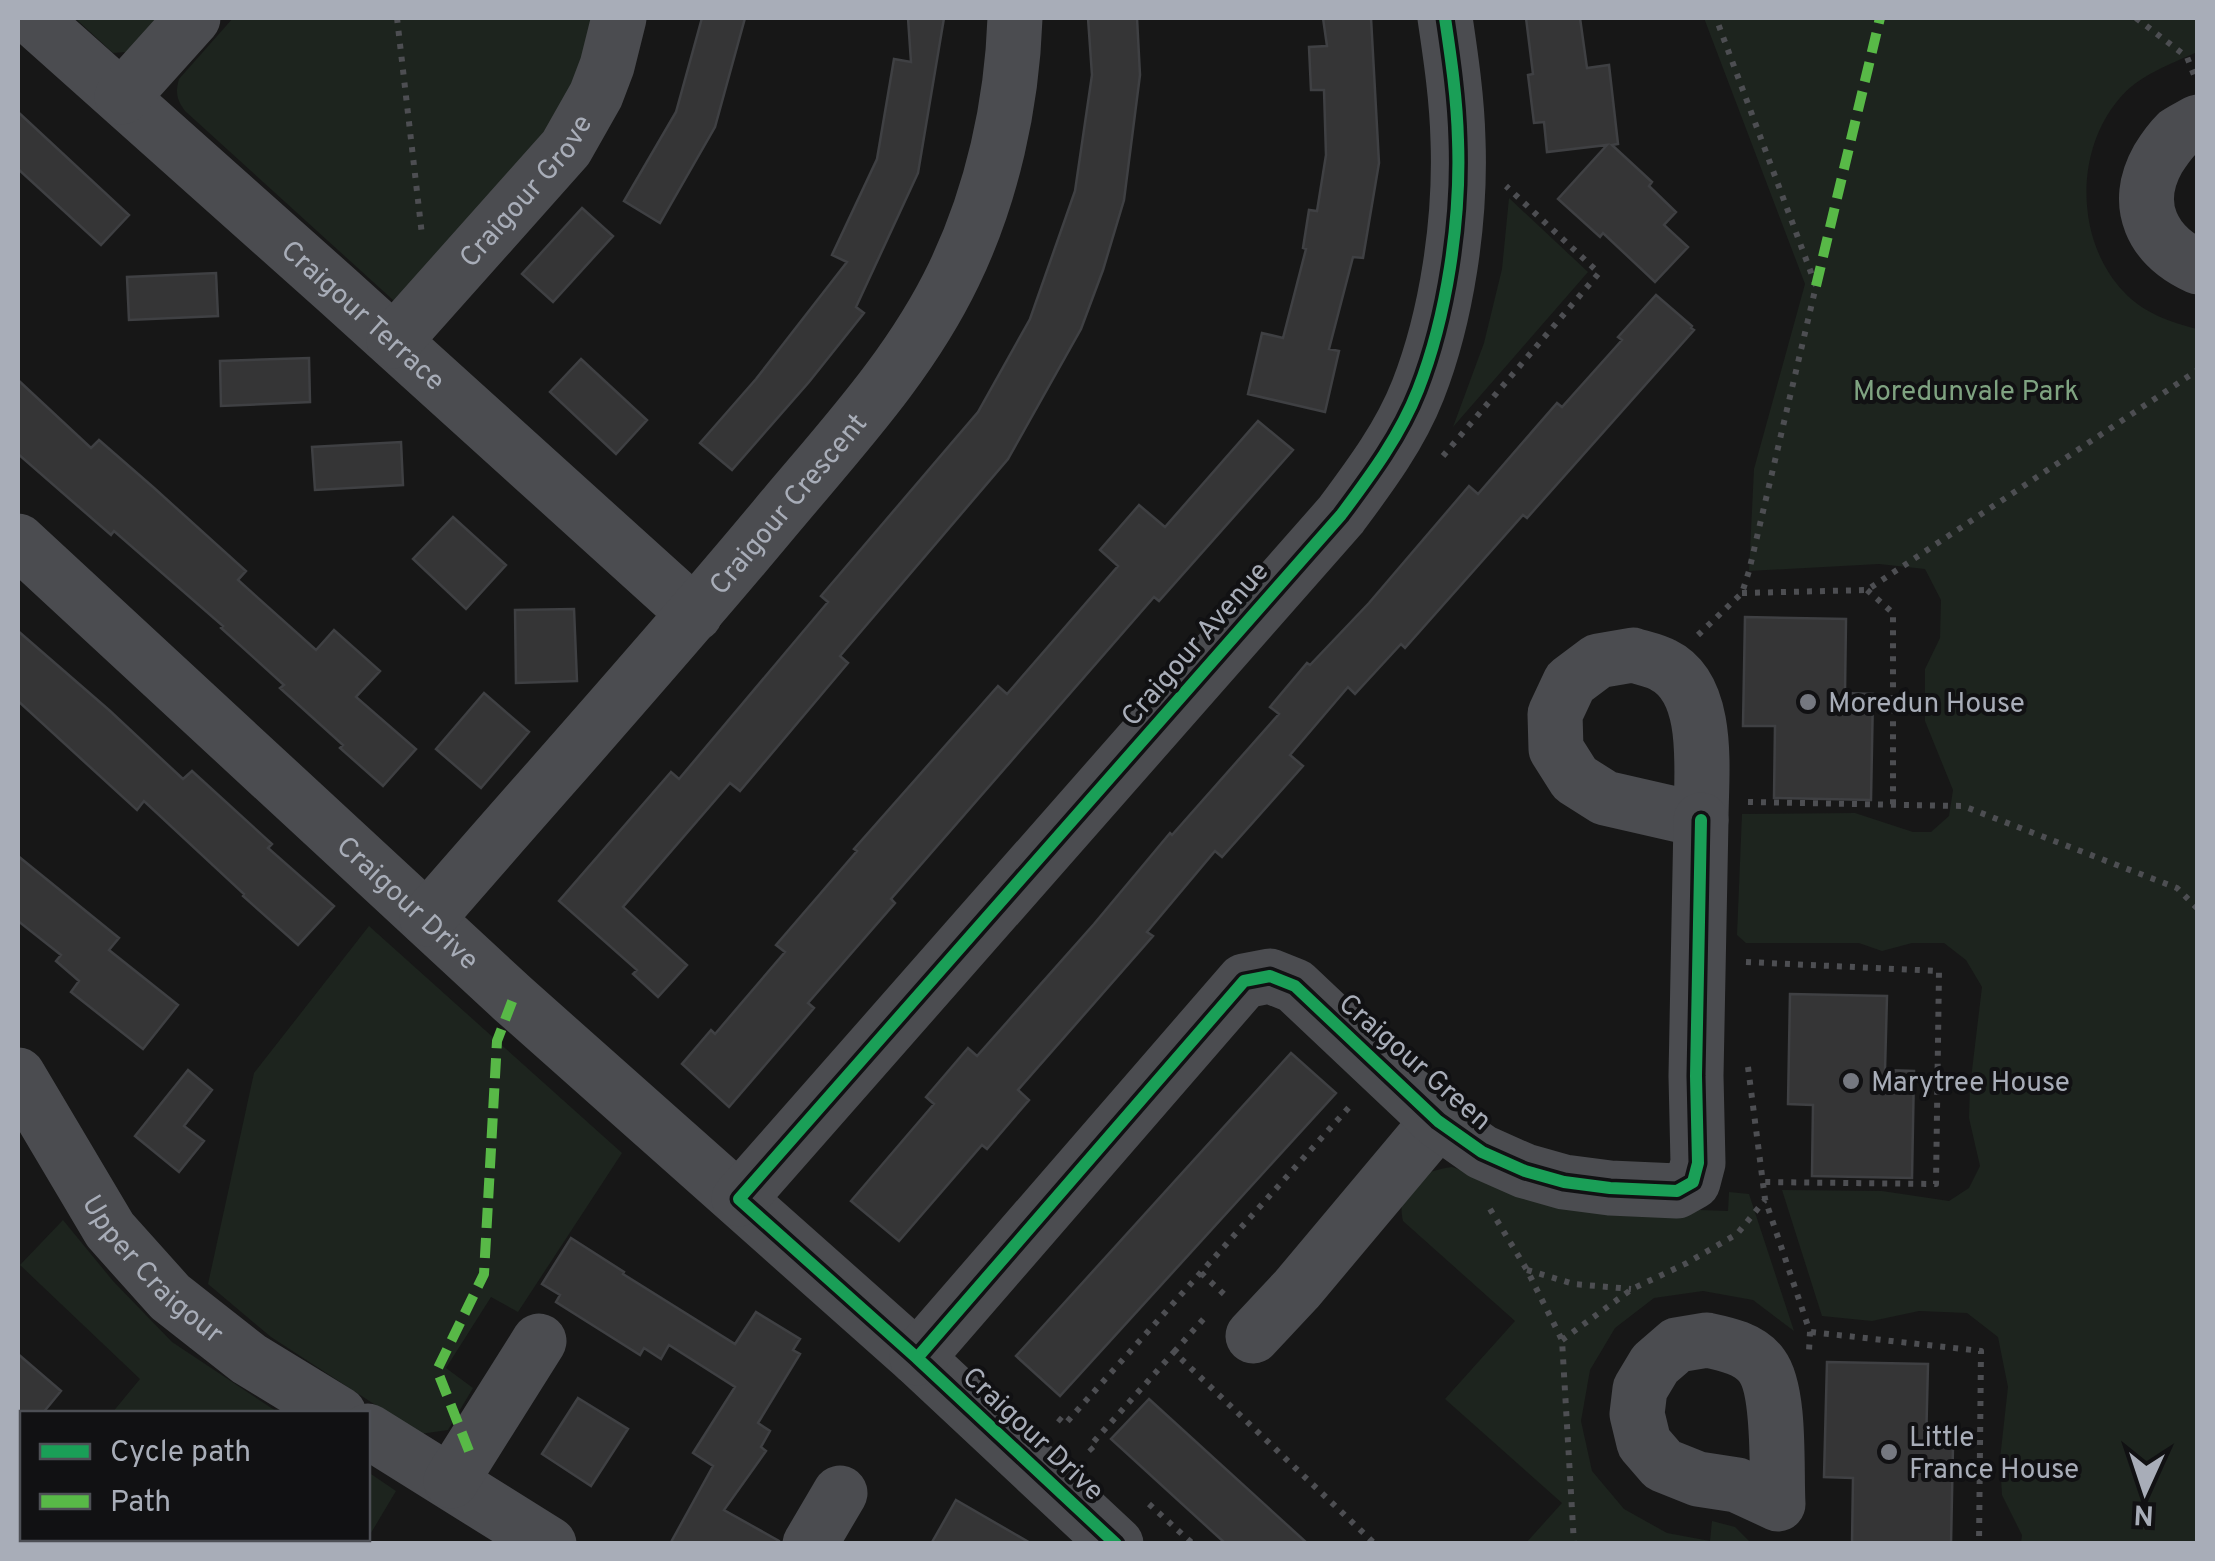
<svg xmlns="http://www.w3.org/2000/svg" width="2215" height="1561" font-family="Overpass,sans-serif">
	<style>
		.green { fill: #1d241e }
		.building { fill: #353536; stroke: #3f4043; stroke-width: 2.5 }
		.lines { fill: none; stroke-linecap: round; stroke-linejoin: round }
		.path { stroke: #4d4e52; stroke-width: 6; stroke-dasharray: 5 8; stroke-linecap: butt }
		.minor { stroke: #4b4c50; stroke-width: 55 }
		.quiet { stroke: #58b947; stroke-width: 10; stroke-dasharray: 20 10; stroke-linecap: butt }
		.cycleway-casing { stroke: #111113; stroke-width: 19 }
		.cycleway { stroke: #1a9f57; stroke-width: 12 }
		.poi-dot { fill: #757880; stroke: #111113; stroke-width: 4 }
		.labels { text-anchor: middle; stroke-width: 8; stroke-linejoin: round; paint-order: stroke }
		.street-label { font-size: 28px; fill: #a8adb8; stroke: #111113 }
		.park-label { font-size: 28px; fill: #7fa381; stroke: #111113 }
		.poi-label { font-size: 28px; fill: #a8adb8; stroke: #111113; text-anchor: start }
	</style>
	<rect width="100%" height="100%" fill="#171717"/>
	<path class="green" d="M 75,18 L 164,18 L 126,52 L 113,53 Z
		M 233,18 L 605,18 L 581,92 L 404,310 L 185,111 C 177,100 175,93 179,79 Z
		M 1704,18 L 2197,18 L 2197,52 C 2169,65 2139,75 2119,99 C 2074,152 2076,241 2123,291 C 2143,313 2170,322 2197,329 L 2197,1543 L 2021,1543 L 2022,1535 L 2002,1495 L 2000,1459 L 2008,1387 L 1998,1337 L 1967,1313 L 1919,1311 L 1872,1321 L 1822,1316 L 1782,1190 L 1882,1191 L 1949,1201 L 1969,1188 L 1980,1166 L 1969,1118 L 1970,1087 L 1982,987 L 1966,960 L 1944,943 L 1912,943 L 1882,951 L 1859,943 L 1746,943 L 1737,935 L 1742,814 L 1855,813 L 1913,832 L 1931,832 L 1949,816 L 1953,790 L 1925,721 L 1925,669 L 1940,638 L 1941,600 L 1925,569 L 1879,564 L 1749,571 L 1754,469 L 1805,284 Z
		M 1509,198 L 1588,272 L 1453,427 L 1484,343 L 1502,269 Z
		M 369,926 L 622,1153 L 518,1312 L 491,1297 L 446,1368 L 473,1388 L 448,1430 L 420,1434 L 271,1337 L 208,1284 L 254,1073 Z
		M 1452,1167 L 1562,1205 L 1728,1211 L 1729,1192 L 1749,1194 L 1794,1331 L 1753,1300 L 1703,1291 L 1654,1298 L 1615,1328 L 1590,1370 L 1581,1421 L 1592,1471 L 1624,1509 L 1667,1533 L 1710,1541 L 1712,1521 L 1735,1527 L 1751,1543 L 1526,1543 L 1562,1503 L 1445,1399 L 1515,1321 L 1403,1221 C 1395,1186 1421,1171 1452,1167 Z
		M 63,1220 L 113,1281 L 172,1342 L 279,1413 L 112,1413 L 140,1379 L 20,1265 Z
		M 368,1472 L 396,1491 L 365,1543 L 68,1544 L 63,1539 L 368,1538 Z"/>
	<path class="building" d="M 702,18 L 745,18 L 715,127 L 660,223 L 624,201 L 676,112 Z
		M 908,18 L 944,18 L 918,173 L 856,307 L 864,313 L 809,382 L 732,470 L 700,443 L 756,379 L 847,262 L 832,255 L 877,159 L 894,59 L 911,62 Z
		M 1088,18 L 1137,18 L 1140,75 L 1124,200 L 1103,270 L 1081,329 L 1008,459 L 840,656 L 848,663 L 740,791 L 730,783 L 623,907 L 687,965 L 658,997 L 633,974 L 637,970 L 559,901 L 671,772 L 679,779 L 828,602 L 821,596 L 978,412 L 1030,319 L 1075,191 L 1092,75 Z
		M 1323,18 L 1371,18 L 1379,163 L 1363,258 L 1353,257 L 1329,349 L 1339,351 L 1325,412 L 1248,394 L 1262,333 L 1283,338 L 1306,249 L 1303,248 L 1309,210 L 1317,211 L 1326,155 L 1324,90 L 1311,90 L 1309,47 L 1327,46 Z
		M 1526,18 L 1580,18 L 1587,68 L 1609,65 L 1618,144 L 1612,145 L 1652,182 L 1649,186 L 1676,212 L 1664,225 L 1688,247 L 1655,282 L 1603,233 L 1600,237 L 1558,199 L 1607,145 L 1547,152 L 1544,122 L 1534,123 L 1528,75 L 1533,74 Z
		M 18,112 L 129,215 L 101,245 L 18,169 Z
		M 582,208 L 613,236 L 553,302 L 522,274 Z
		M 216,273 L 218,316 L 129,320 L 127,277 Z
		M 1656,295 L 1692,326 L 1691,328 L 1694,330 L 1527,518 L 1523,515 L 1405,648 L 1401,644 L 1355,694 L 1348,687 L 1290,755 L 1303,766 L 1222,857 L 1215,851 L 1147,932 L 1153,936 L 1018,1090 L 1029,1100 L 987,1149 L 982,1145 L 899,1241 L 851,1201 L 934,1104 L 926,1097 L 968,1048 L 977,1056 L 1094,924 L 1170,833 L 1172,835 L 1279,714 L 1270,707 L 1307,663 L 1310,665 L 1369,603 L 1469,486 L 1478,494 L 1557,403 L 1562,407 L 1622,340 L 1618,337 Z
		M 309,358 L 310,402 L 221,406 L 220,361 Z
		M 581,359 L 647,420 L 616,454 L 550,392 Z
		M 18,380 L 91,448 L 99,440 L 153,487 L 246,571 L 238,580 L 316,650 L 334,630 L 380,671 L 356,697 L 416,749 L 383,786 L 340,748 L 343,745 L 280,688 L 284,685 L 221,628 L 223,626 L 114,531 L 111,535 L 18,454 Z
		M 1258,421 L 1293,450 L 1159,601 L 1154,597 L 891,899 L 895,903 L 808,1003 L 814,1008 L 729,1107 L 682,1064 L 711,1030 L 715,1034 L 785,952 L 776,945 L 857,851 L 854,849 L 998,686 L 1007,694 L 1118,566 L 1100,550 L 1139,505 L 1165,527 Z
		M 401,442 L 403,485 L 315,490 L 312,447 Z
		M 453,517 L 506,565 L 466,609 L 413,559 Z
		M 574,609 L 577,681 L 516,683 L 515,610 Z
		M 1745,617 L 1846,619 L 1845,693 L 1873,694 L 1871,800 L 1774,798 L 1775,726 L 1743,726 Z
		M 18,631 L 109,710 L 183,779 L 192,771 L 272,844 L 268,848 L 334,906 L 298,945 L 243,896 L 244,894 L 144,801 L 137,810 L 18,701 Z
		M 484,693 L 529,732 L 481,788 L 436,749 Z
		M 18,856 L 119,938 L 109,950 L 178,1005 L 143,1049 L 71,992 L 79,981 L 56,961 L 61,955 L 18,921 Z
		M 1790,994 L 1887,996 L 1885,1070 L 1914,1071 L 1912,1178 L 1812,1176 L 1813,1105 L 1788,1104 Z
		M 1291,1053 L 1336,1093 L 1060,1396 L 1016,1356 Z
		M 188,1070 L 212,1090 L 184,1126 L 204,1141 L 179,1172 L 135,1136 Z
		M 571,1238 L 624,1272 L 623,1274 L 735,1344 L 756,1312 L 800,1339 L 793,1350 L 800,1354 L 758,1423 L 770,1431 L 761,1447 L 766,1451 L 724,1510 L 779,1541 L 779,1544 L 670,1544 L 713,1466 L 693,1453 L 735,1387 L 669,1345 L 661,1359 L 644,1348 L 640,1355 L 556,1302 L 560,1295 L 542,1284 Z
		M 18,1354 L 61,1391 L 42,1414 L 18,1414 Z
		M 1827,1362 L 1928,1364 L 1926,1445 L 1953,1446 L 1951,1544 L 1852,1544 L 1853,1478 L 1824,1477 Z
		M 578,1398 L 628,1429 L 591,1486 L 542,1454 Z
		M 1149,1399 L 1308,1544 L 1226,1544 L 1111,1439 Z
		M 956,1500 L 1032,1544 L 931,1544 Z"/>
	<g class="lines">
		<path class="path" d="M 397,18 L 422,235
			M 2136,18 L 2187,57 L 2194,75
			M 1443,456 L 1599,273 L 1506,186
			M 1867,590 L 1893,613 L 1893,805
			M 1742,593 L 1867,590 L 2198,370
			M 1698,635 L 1742,593 L 1749,571 L 1816,286 L 1716,18
			M 1748,802 L 1963,806 L 2177,888 L 2198,909
			M 1746,962 L 1939,971 L 1936,1184 L 1763,1182
			M 1748,1067 L 1765,1199 L 1810,1332 L 1809,1351
			M 1490,1209 L 1527,1270 L 1562,1340 L 1574,1544
			M 1527,1270 L 1574,1284 L 1631,1289
			M 1201,1273 L 1226,1296
			M 1811,1332 L 1981,1351 L 1979,1544
			M 1562,1340 L 1632,1289 L 1687,1263 L 1737,1234 L 1765,1200
			M 1174,1352 L 1207,1315
			M 1058,1418 L 1065,1424 L 1351,1105
			M 1093,1451 L 1089,1447 L 1174,1352 L 1375,1544
			M 18,1504 L 22,1499
			M 1149,1504 L 1193,1544"/>
		<g class="minor">
			<path id="s1" d="M 32,18 L 338,291 L 695,614"/>
			<path d="M 122,97 L 193,18"/>
			<path d="M 2198,122 C 2191,126 2183,130 2177,134 C 2170,141 2163,151 2158,159 C 2132,205 2152,246 2198,267"/>
			<path id="s2" d="M 394,341 L 566,148 L 596,95 L 607,66 L 619,18"/>
			<path id="s3" d="M 18,541 L 513,999 L 917,1358 L 1116,1544"/>
			<path d="M 1633,655 C 1642,658 1654,660 1663,665 C 1712,689 1701,774 1701,820 L 1605,798 L 1575,779 L 1556,749 L 1555,714 L 1570,682 L 1598,661 Z"/>
			<path id="s4" d="M 427,919 C 543,785 662,654 775,518 C 840,440 910,366 954,274 C 992,195 1012,105 1015,18"/>
			<path id="s5" d="M 18,1075 L 110,1230 L 170,1297 L 249,1359 L 339,1414"/>
			<path d="M 739,1199 L 1341,515 C 1370,476 1400,436 1418,390 C 1447,316 1461,220 1458,140 C 1457,99 1451,58 1445,18"/>
			<path d="M 1253,1336 L 1297,1289 L 1438,1121"/>
			<path d="M 1707,1340 C 1726,1344 1750,1349 1762,1366 C 1781,1392 1776,1470 1778,1504 L 1737,1485 L 1698,1479 L 1663,1465 L 1644,1443 L 1637,1414 L 1640,1389 L 1655,1364 L 1677,1345 Z"/>
			<path d="M 917,1358 L 1244,981 L 1270,976 L 1295,986 L 1438,1121 L 1482,1152 L 1525,1171 L 1564,1182 L 1610,1188 L 1677,1191 L 1693,1182 L 1698,1163 L 1696,1076 L 1701,820"/>
			<path d="M 368,1431 L 549,1544"/>
			<path d="M 451,1481 L 539,1341"/>
			<path d="M 810,1544 L 840,1493"/>
		</g>
		<path class="quiet" d="M 1816,286 L 1880,18
			M 469,1451 L 437,1370 L 484,1274 L 497,1041 L 513,999"/>
		<g class="cycleway-casing">
			<path id="cycleway" d="M 917,1358 L 1244,981 L 1270,976 L 1295,986 L 1438,1121 L 1482,1152 L 1525,1171 L 1564,1182 L 1610,1188 L 1677,1191 L 1693,1182 L 1698,1163 L 1696,1076 L 1701,820
				M 1116,1544 L 917,1358 L 739,1199 L 1341,515 C 1370,476 1400,436 1418,390 C 1447,316 1461,220 1458,140 C 1457,99 1451,58 1445,18"/>
		</g>
		<use href="#cycleway" class="cycleway"/>
	</g>
	<g class="poi-dot">
		<circle cx="1808" cy="702" r="10"/>
		<circle cx="1851" cy="1081" r="10"/>
		<circle cx="1889" cy="1452" r="10"/>
	</g>
	<g class="labels">
		<g class="street-label">
			<text dy="10" stroke="none"><textPath href="#s2" startOffset="200">Craigour Grove</textPath></text>
			<text dy="10" stroke="none"><textPath href="#s1" startOffset="445">Craigour Terrace</textPath></text>
			<text dy="10" stroke="none"><textPath href="#s4" startOffset="550">Craigour Crescent</textPath></text>
			<text transform="translate(1194 643) rotate(-49)" y="10">Craigour Avenue</text>
			<text dy="10" stroke="none"><textPath href="#s3" startOffset="532">Craigour Drive</textPath></text>
			<text transform="translate(1416 1061) rotate(41)" y="10">Craigour Green</text>
			<text dy="10" stroke="none"><textPath href="#s5" startOffset="238">Upper Craigour</textPath></text>
			<text transform="translate(1034 1433) rotate(43)" y="10">Craigour Drive</text>
		</g>
		<g class="park-label">
			<text x="1966" y="400">Moredunvale Park</text>
		</g>
		<g class="poi-label">
			<text x="1828" y="712">Moredun House</text>
			<text x="1871" y="1091">Marytree House</text>
			<text x="1909" y="1446">Little<tspan x="1909" dy="32">France House</tspan></text>
		</g>
	</g>
	<rect width="2215" height="1561" fill="none" stroke="#a8adb8" stroke-width="40"/>
	<rect x="20" y="1411" width="350" height="130" fill="#111113" stroke="#4d4f55" stroke-width="2.5"/>
	<rect x="40" y="1444" width="50" height="15" fill="#1a9f57" stroke="#4d4f55" stroke-width="2.5"/>
	<text x="110" y="1461" font-size="30" fill="#a8adb8">Cycle path</text>
	<rect x="40" y="1494" width="50" height="15" fill="#58b947" stroke="#4d4f55" stroke-width="2.5"/>
	<text x="110" y="1511" font-size="30" fill="#a8adb8">Path</text>
	<g transform="translate(2145 1491) rotate(183)" stroke="#111113" stroke-width="8" paint-order="stroke">
	<path d="M0-8L18 38L0 25L-18 38Z" fill="#a8adb8"/>
	<text y="-15" font-size="28" font-weight="bold" text-anchor="middle" fill="#a8adb8">N</text>
	</g>
</svg>
